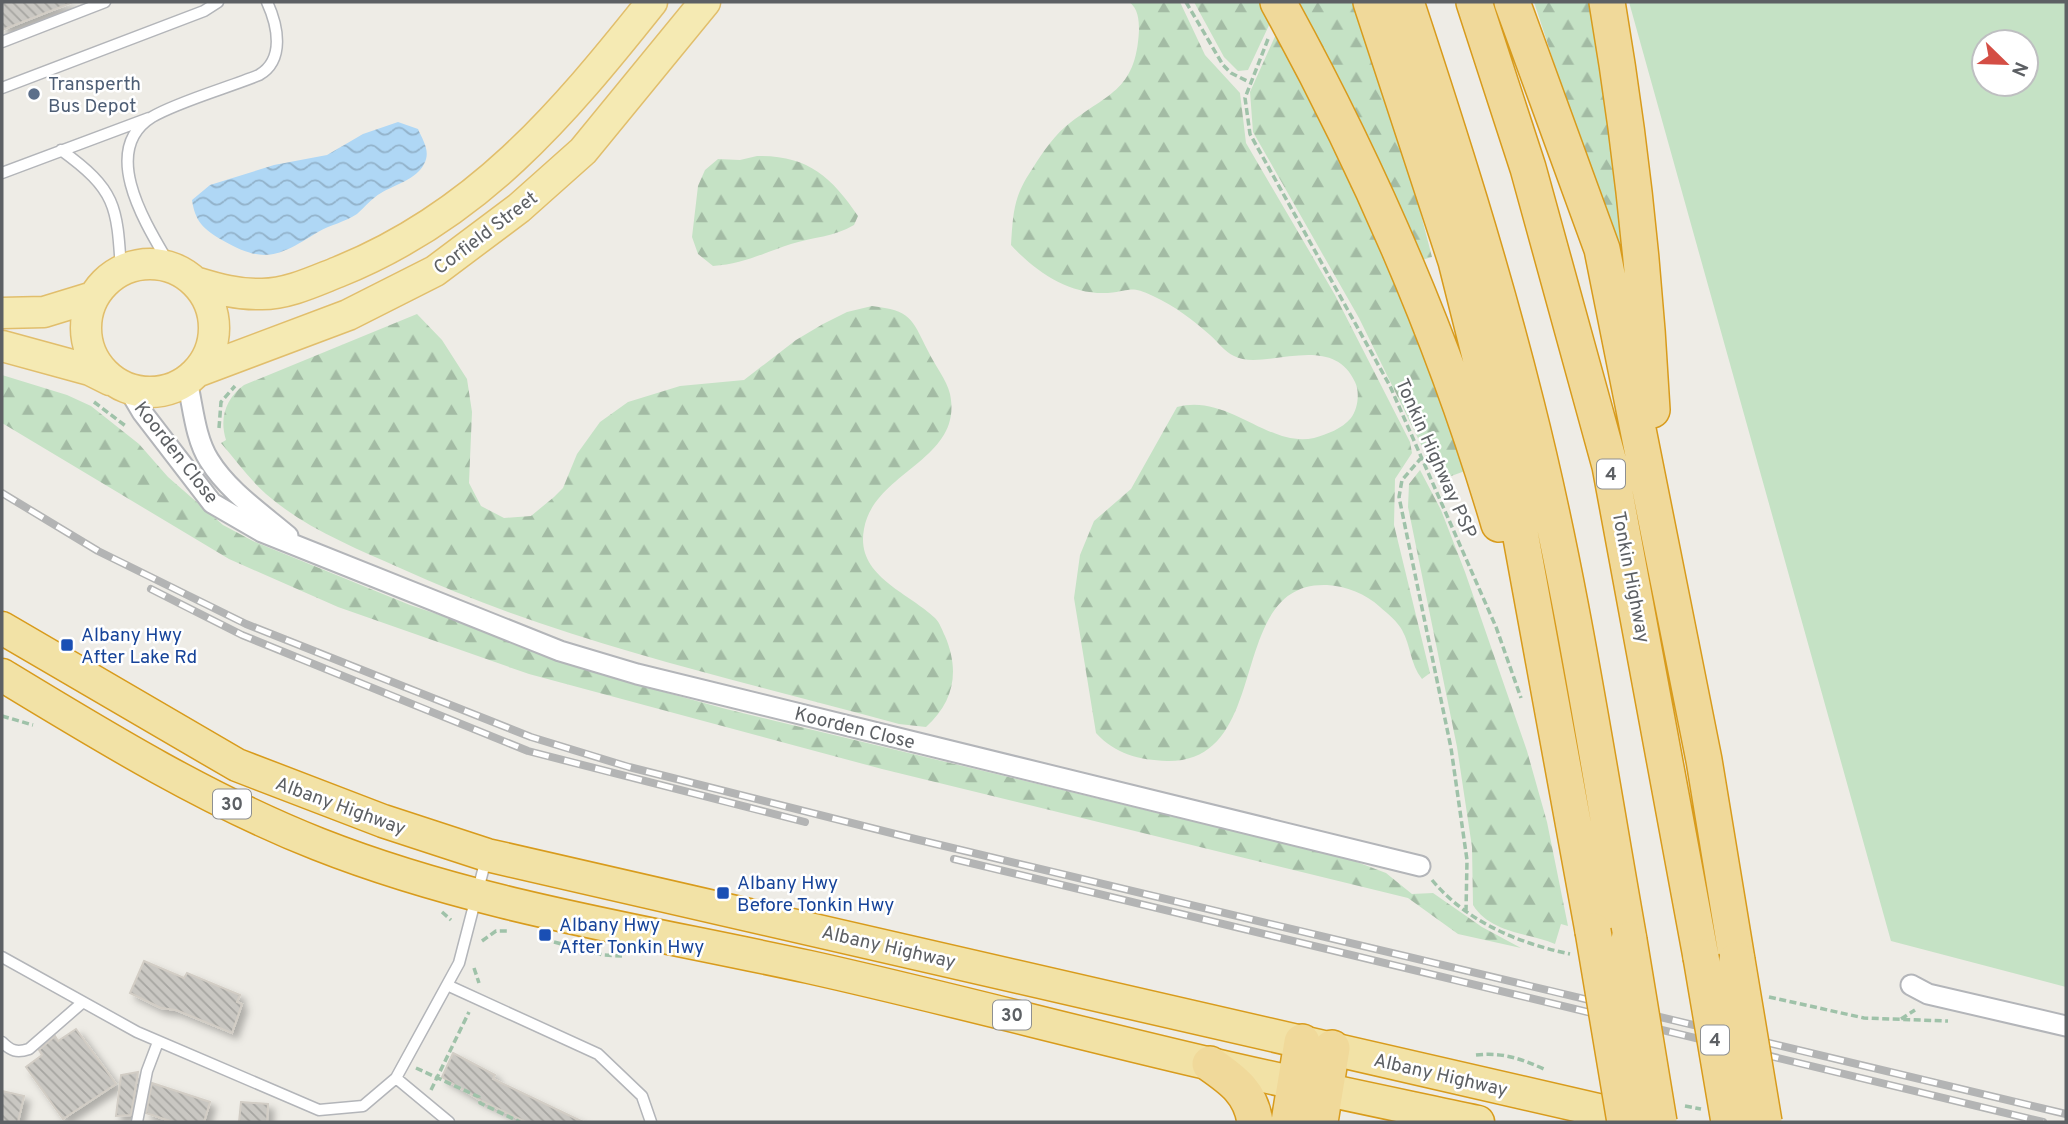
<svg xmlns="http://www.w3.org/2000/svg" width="2068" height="1124" font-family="Overpass,sans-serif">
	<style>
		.green { fill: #c5e2c5; fill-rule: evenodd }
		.forest { fill: url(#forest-firs) }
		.water { fill: url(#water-waves) }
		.building { fill: url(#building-back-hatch); stroke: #d2cdc5; stroke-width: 2; filter: url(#shadow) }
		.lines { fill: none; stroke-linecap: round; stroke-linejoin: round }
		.service-casing { stroke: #b3b5b9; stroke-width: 13 }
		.minor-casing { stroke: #b3b5b9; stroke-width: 23 }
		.primary-casing { stroke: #e1be6c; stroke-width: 33 }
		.trunk-casing { stroke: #d89b1c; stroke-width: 35 }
		.motorway-casing { stroke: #d89b1c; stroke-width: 38 }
		.path { stroke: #9fc2a9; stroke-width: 3.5; stroke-dasharray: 7 3.5; stroke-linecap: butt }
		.service { stroke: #fff; stroke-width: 10 }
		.minor { stroke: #fff; stroke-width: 19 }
		.primary { stroke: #f5eab3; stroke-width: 30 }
		.trunk { stroke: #f2e2a6; stroke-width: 32 }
		.motorway { stroke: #f0d99a; stroke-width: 35 }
		.rail-casing { stroke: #b3b4b4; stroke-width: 8 }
		.rail { stroke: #fff; stroke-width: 5; stroke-dasharray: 16; stroke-linecap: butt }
		.motorway-bridge-casing { stroke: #d89b1c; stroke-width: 38; stroke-linecap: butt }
		.motorway-bridge { stroke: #f0d99a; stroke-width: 35 }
		.service-dot { fill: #5c6f8a; stroke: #fff; stroke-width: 2.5 }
		.transit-dot { fill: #1a4fb4; stroke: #fff; stroke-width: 2.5 }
		.labels { text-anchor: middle; stroke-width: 5; stroke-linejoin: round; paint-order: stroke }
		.shield { fill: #fff; stroke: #8e9092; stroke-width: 2 }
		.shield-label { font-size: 18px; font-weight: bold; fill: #5d6064 }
		.service-label { font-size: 19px; fill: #4e5e75; stroke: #fff; text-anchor: start }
		.street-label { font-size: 19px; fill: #5d6064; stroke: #fff }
		.transit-label { font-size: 19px; fill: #164399; stroke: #fff; text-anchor: start }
	</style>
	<defs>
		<pattern id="forest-firs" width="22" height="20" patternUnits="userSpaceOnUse" patternTransform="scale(1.75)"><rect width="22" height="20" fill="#c5e2c5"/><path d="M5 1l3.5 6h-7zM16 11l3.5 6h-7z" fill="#a3bba4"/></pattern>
		<pattern id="water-waves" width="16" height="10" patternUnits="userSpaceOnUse" patternTransform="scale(1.75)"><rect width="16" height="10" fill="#afd7f5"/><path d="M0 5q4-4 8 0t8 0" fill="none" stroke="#92b2ca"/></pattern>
		<pattern id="building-back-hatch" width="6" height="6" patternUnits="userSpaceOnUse" patternTransform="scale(1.75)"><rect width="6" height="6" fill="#c9c7c2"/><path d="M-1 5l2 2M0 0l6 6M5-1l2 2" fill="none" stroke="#a6a5a1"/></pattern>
		<filter id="shadow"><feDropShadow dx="5.5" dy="5.5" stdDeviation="3.5" flood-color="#0004"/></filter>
	</defs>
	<rect width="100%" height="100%" fill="#eeece6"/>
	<path class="green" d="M 1629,2 L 2066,2 L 2066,987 L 1891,941 ZM 1984,42 L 2026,42 L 2026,84 L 1984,84 Z"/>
	<path class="forest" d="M 1129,2 L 1180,2 L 1205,55 L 1240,93 L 1246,143 L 1335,295 L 1410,442 L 1412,453 L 1395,479 L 1394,525 L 1430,673 L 1422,679 C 1410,664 1411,646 1402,630 C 1398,622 1387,613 1380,607 C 1366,594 1346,586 1327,585 C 1224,581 1275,763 1167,761 C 1139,760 1115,754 1096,733 L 1074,598 L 1080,555 L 1094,521 L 1131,489 L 1177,407 C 1228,393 1268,448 1314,438 C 1327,434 1342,429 1351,418 C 1358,409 1360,392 1355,382 C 1332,330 1263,372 1234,356 C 1225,352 1218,342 1210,335 C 1193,320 1175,306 1153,296 C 1129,285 1132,291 1108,293 C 1069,295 1036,272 1011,245 C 1013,216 1013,199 1029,174 C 1039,158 1051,139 1065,127 C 1106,93 1136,93 1139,30 C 1139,20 1138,8 1129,2 Z
		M 1194,2 L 1261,3 L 1271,21 L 1248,70 L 1238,71 L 1224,57 Z
		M 1298,2 L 1360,2 L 1400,134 L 1432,257 L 1422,260 L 1330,62 Z
		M 1534,2 L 1596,2 L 1634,306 Z
		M 1277,32 L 1390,243 L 1465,471 L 1443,479 L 1435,473 L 1359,318 L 1253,132 L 1250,92 Z
		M 757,156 C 807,155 831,176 858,216 L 854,225 C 834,237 813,237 791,244 C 764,253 742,264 713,266 L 698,254 L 692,237 L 698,186 L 705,170 L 718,159 L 740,160 Z
		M 872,306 C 911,311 911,317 928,351 C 934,364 947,380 950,394 C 964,460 874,471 864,529 C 855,576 908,592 935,618 C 940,623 942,630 945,636 C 960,671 954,702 926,727 L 899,724 C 731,678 559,641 400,568 C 353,547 305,528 266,494 C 249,479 235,459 221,443 L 226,440 C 219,418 226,398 244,385 L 417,314 L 442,340 L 467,379 L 472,412 L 469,483 L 481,506 L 504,518 L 531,516 L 554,497 L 563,488 L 577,454 L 600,422 L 628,402 L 680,386 L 744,380 L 796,340 L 823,324 L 847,312 Z
		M 2,375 L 67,395 L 91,406 L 139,444 L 168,477 L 223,525 L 253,541 L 410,605 L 562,656 L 602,675 L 726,709 L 1349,859 L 1386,873 L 1412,894 L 1433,893 L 1482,927 L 1521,948 L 1458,934 L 1408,898 L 882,769 L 529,674 L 338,607 L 229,559 L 2,423 Z
		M 1420,470 L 1441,510 L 1465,572 L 1527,751 L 1547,822 L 1568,926 L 1561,924 L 1555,944 C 1531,933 1491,934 1473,905 L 1472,847 L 1457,747 L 1408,507 L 1409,484 Z"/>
	<path class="water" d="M 398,122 L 418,129 C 423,141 431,151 424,164 C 417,179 394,185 381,193 C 372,198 365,207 357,214 C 345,222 330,225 318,232 C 279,256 265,265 222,240 C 203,229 195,221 192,200 L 210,185 L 274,165 L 327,155 L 363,134 Z"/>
	<path class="building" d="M 2,2 L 70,2 L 71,3 L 2,30 Z
		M 144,961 L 184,978 L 187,973 L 240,995 L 237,1002 L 242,1004 L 232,1033 L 176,1010 L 161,1008 L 130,993 Z
		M 76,1029 L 116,1084 L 63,1119 L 26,1067 L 42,1055 L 39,1050 L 55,1036 L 58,1041 Z
		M 453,1053 L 495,1075 L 493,1079 L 583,1122 L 526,1122 L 482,1101 L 442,1077 Z
		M 138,1072 L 131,1115 L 116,1116 L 121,1075 Z
		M 152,1083 L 210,1102 L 204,1122 L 173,1122 L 146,1113 Z
		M 2,1091 L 24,1096 L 18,1122 L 2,1122 Z
		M 241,1102 L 268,1104 L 267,1122 L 239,1122 Z"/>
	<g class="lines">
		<g class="service-casing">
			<path id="service" d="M 2,42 L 105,2
				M 2,88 L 204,11 L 218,2
				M 61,150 C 116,190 117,205 121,270
				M 2,173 L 149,118
				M 171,267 C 149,229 97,151 152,117 C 177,102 230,87 259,75 C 285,60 278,26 267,2
				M 2,957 L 137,1032 L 319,1110 L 363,1106 L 396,1078 L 459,963 L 486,859
				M 447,985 L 598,1054 L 642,1096 L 651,1122
				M 2,1042 C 11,1051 17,1053 29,1049 L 83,1002
				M 396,1078 L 449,1122
				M 137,1122 L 147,1071 L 158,1042"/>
		</g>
		<g class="minor-casing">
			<path id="minor" d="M 187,381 C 193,406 195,438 209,460 C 228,491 261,513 288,536
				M 129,390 L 142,412 L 212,503 L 262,532 L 560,651 L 637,674 L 1420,866
				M 1911,985 L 1928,994 L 2066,1026"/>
		</g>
		<g class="primary-casing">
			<path id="primary" d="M86 328a64 64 0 1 1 128 0a64 64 0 1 1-128 0Z
				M 195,282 C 218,289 238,295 262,294 C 288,294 315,281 338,272 C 477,216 562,115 652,2
				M 2,313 L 44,312 L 93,297
				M 2,346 L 90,370 L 110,380
				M 199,371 L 348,315 L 435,271 L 519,208 L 583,151 L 705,2"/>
		</g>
		<g class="trunk-casing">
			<path id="trunk" d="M 2,628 L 237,765 L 383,821 L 487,855 L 1646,1121
				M 2,675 C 104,737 207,800 318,844 C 475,906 645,931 809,967 C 944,997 1077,1033 1211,1064 C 1300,1085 1389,1103 1478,1122"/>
		</g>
		<g class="motorway-casing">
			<path id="motorway" d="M 1278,2 C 1370,169 1445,341 1499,524
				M 1371,2 L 1456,261 L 1509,472 L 1593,931
				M 1406,2 C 1450,135 1492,267 1526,403 C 1571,580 1597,760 1629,940
				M 1474,2 L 1528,168 L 1610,466 L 1701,957
				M 1512,2 L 1602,249 L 1704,760 L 1737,960
				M 1607,2 C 1630,137 1645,273 1652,410
				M 1210,1064 C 1233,1080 1251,1093 1255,1122
				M 1289,1122 L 1302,1042
				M 1320,1122 L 1332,1048"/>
		</g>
		<path class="path" d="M 1186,2 L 1223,65 L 1231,73 L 1249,82
			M 1268,39 L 1245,98 L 1250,134 L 1390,386 L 1496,627 L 1521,698
			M 94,402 L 127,427
			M 219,428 L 221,402 L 235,386
			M 1422,457 L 1402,480 L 1399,497 L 1451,748 L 1467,860 L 1466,912
			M 2,716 L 33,725
			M 1432,880 C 1467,922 1518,943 1570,954
			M 442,912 L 451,920
			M 482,941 L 496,931 L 509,931
			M 554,942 L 603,955 L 622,956
			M 474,968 L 479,983
			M 1769,997 L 1864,1018 L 1948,1021
			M 1901,1019 L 1915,1010
			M 1476,1055 C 1503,1052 1522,1059 1546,1070
			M 416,1068 L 479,1097 L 480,1103 L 520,1122
			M 431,1090 L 469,1012
			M 1685,1106 L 1701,1109"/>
		<use href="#service" class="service"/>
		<use href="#minor" class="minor"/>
		<use href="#primary" class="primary"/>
		<use href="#trunk" class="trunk"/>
		<use href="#motorway" class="motorway"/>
		<g class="rail-casing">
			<path id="rail" d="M 2,493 L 98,551 L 246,624 L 531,737 L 629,767 L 915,839 L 2066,1114
				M 151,589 L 242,635 L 528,751 L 805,822
				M 954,859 L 2043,1122"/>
		</g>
		<use href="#rail" class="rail"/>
		<g class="motorway-bridge-casing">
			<path id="motorway-bridge" d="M 1593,931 L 1625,1122
				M 1629,940 L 1659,1122
				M 1701,957 L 1729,1122
				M 1737,960 L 1764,1122"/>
		</g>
		<use href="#motorway-bridge" class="motorway-bridge"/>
	</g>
	<circle class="service-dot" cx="34" cy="94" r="7"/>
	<g class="transit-dot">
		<rect x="60" y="638" width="14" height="14" rx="3.5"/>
		<rect x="716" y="886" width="14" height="14" rx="3.5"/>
		<rect x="538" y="928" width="14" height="14" rx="3.5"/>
	</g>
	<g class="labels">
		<g class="shield">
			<rect x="1597" y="459.5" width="28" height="29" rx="5"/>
			<rect x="213" y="789.5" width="38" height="29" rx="5"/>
			<rect x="993" y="1000.5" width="38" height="29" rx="5"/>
			<rect x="1701" y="1025.5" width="28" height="29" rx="5"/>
		</g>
		<g class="shield-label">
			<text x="1611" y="480">4</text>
			<text x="232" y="810">30</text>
			<text x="1012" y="1021">30</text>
			<text x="1715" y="1046">4</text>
		</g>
		<g class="service-label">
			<text x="48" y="90">Transperth<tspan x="48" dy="22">Bus Depot</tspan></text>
		</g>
		<g class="street-label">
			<text transform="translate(485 232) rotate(-37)" y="7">Corfield Street</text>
			<text transform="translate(177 452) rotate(52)" y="7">Koorden Close</text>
			<text transform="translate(1437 458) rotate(66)" y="7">Tonkin Highway PSP</text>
			<text transform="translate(1632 577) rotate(79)" y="7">Tonkin Highway</text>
			<text transform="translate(855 727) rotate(14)" y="7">Koorden Close</text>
			<text transform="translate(341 805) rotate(20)" y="7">Albany Highway</text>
			<text transform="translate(889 946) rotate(13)" y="7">Albany Highway</text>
			<text transform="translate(1441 1074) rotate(13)" y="7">Albany Highway</text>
		</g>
		<g class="transit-label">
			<text x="81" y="641">Albany Hwy<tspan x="81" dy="22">After Lake Rd</tspan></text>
			<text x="737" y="889">Albany Hwy<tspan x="737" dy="22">Before Tonkin Hwy</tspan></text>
			<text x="559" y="931">Albany Hwy<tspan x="559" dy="22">After Tonkin Hwy</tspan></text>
		</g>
	</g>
	<rect width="2068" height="1124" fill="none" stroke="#5d6064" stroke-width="7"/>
	<g transform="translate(2005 63) rotate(113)"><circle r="33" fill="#ffffff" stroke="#bebfc1" stroke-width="2"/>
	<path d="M0-5L12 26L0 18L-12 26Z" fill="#d44e45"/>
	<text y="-10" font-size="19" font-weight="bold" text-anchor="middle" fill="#5d6064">N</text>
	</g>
</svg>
